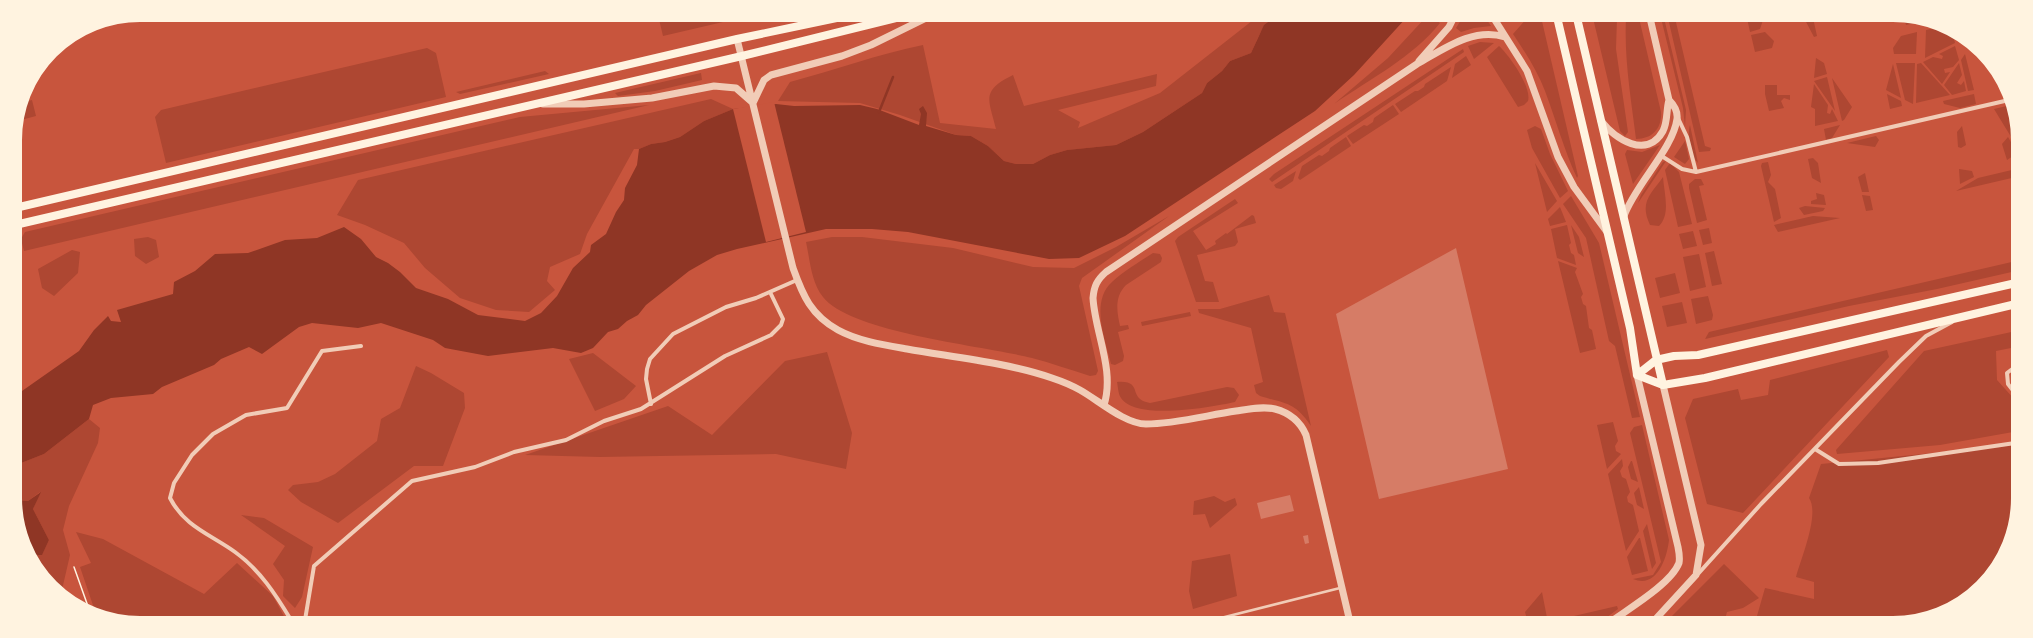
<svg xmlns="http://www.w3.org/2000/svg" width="2033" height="638" font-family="Overpass,sans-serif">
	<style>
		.green { fill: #ae4732 }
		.water { fill: #8f3625 }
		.pier { fill: #c8553d }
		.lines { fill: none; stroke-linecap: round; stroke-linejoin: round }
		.stream { stroke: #8f3625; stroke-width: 2.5 }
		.building { fill: #d67c66 }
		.path { stroke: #fff3e0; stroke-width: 1.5 }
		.service { stroke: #f1ccb7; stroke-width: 2.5 }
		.minor { stroke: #f1ccb7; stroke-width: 4 }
		.tertiary { stroke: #f1ccb7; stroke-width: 7 }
		.primary { stroke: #fff3e0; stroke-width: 8 }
		.rim { fill: none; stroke: #fff3e0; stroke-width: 2 }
	</style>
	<rect width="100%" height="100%" fill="#c8553d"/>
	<path class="green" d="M 658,15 L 753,15 L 663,36 Z
		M 1257,17 L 1290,17 C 1262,18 1262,31 1251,53 L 1230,61 L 1222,71 L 1207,83 L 1202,93 L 1143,132 L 1116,145 L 1067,150 L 1050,155 L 1033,164 L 1016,164 L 1004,161 L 988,146 L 971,136 L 956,135 L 900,115 L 860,103 L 778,101 L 790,82 C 835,70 878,54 923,45 L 940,123 L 996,129 C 989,100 980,91 1013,75 L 1024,106 L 1157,74 L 1156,86 L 1058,110 L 1080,122 L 1078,128 L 1160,93 Z
		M 1426,17 L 1432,17 L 1440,23 C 1413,57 1370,79 1334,104 L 1388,58 Z
		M 1463,17 L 1485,17 L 1491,26 L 1474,28 L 1461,32 L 1456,28 Z
		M 1528,17 L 1541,17 L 1578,176 L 1577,178 C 1564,150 1556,120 1545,91 C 1537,70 1525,52 1513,34 Z
		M 1593,18 L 1617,18 L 1616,49 L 1628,132 L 1625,136 L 1620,131 Z
		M 1626,18 L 1639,18 L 1661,112 C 1662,128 1653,139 1636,139 C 1631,98 1624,59 1626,18 Z
		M 1661,18 L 1664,18 L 1686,110 L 1685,127 L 1683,108 Z
		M 1668,18 L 1675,18 L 1705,146 L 1711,148 L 1710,151 L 1699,152 Z
		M 1747,18 L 1760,18 L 1763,20 L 1760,29 L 1750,32 Z
		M 1804,18 L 1813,18 L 1817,36 L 1814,37 Z
		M 1904,18 L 1926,18 L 1929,20 L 1906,25 Z
		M 1943,26 L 1952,30 L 1955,43 L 1925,58 L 1926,30 Z
		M 1765,32 L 1774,41 L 1772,48 L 1755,52 L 1751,35 Z
		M 1917,32 L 1916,54 L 1894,54 L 1893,48 L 1901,36 Z
		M 1480,42 L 1494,43 L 1474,59 L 1468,46 Z
		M 1499,46 C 1509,55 1532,87 1528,101 L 1524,105 L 1518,107 L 1487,57 Z
		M 1955,46 L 1959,60 L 1953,67 L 1944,69 L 1945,73 L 1950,72 L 1942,84 L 1923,62 L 1933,57 L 1942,59 L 1943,56 L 1939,54 Z
		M 427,48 L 436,53 L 446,97 L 166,163 L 155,117 L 161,110 Z
		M 1463,49 L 1464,52 L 1272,182 L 1269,179 L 1274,174 Z
		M 1965,54 L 1974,90 L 1968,91 L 1961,60 Z
		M 1466,56 L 1471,65 L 1452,78 L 1455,64 Z
		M 1816,58 L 1824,63 L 1827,74 L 1814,78 Z
		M 1896,63 L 1915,63 L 1913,104 L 1905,100 Z
		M 1921,63 L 1950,95 L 1916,103 L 1917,64 Z
		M 1959,63 L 1962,75 L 1957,83 L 1961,85 L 1964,81 L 1966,91 L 1952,95 L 1944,85 Z
		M 1893,64 L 1901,98 L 1886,90 Z
		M 1451,67 L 1447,81 L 1401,112 L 1395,104 L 1415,91 L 1418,91 L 1424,87 L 1425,84 Z
		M 545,71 L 549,74 L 460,94 L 456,92 Z
		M 701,73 L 702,80 L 655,91 L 618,96 L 615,93 Z
		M 1827,77 L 1835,111 L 1814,81 Z
		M 1832,78 L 1852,107 L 1844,120 L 1842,121 Z
		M 1814,84 L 1828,105 L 1827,113 L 1830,114 L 1832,109 L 1838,121 L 1815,126 L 1815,109 L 1811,107 Z
		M 1765,85 L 1777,85 L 1777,95 L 1790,95 L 1790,100 L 1784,98 L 1781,101 L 1784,108 L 1769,111 L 1765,94 Z
		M 1887,94 L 1901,101 L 1902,106 L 1890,109 Z
		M 1974,94 L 1976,104 L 1960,108 L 1944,104 L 1943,101 Z
		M 711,99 L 733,109 L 704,121 L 680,137 L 665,142 L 651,144 L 639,149 L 634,149 L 587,234 L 580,254 L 550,267 L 547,281 L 555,290 L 529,312 L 496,310 L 460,298 L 425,268 L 404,243 L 365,225 L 337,215 L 358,180 Z
		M 32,100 L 36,116 L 17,121 L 21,103 Z
		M 649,105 L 24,251 L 21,239 L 25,232 L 520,117 Z
		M 1393,105 L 1399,114 L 1353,144 L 1347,136 L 1364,125 L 1367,126 L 1373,122 L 1374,118 Z
		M 2011,105 L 2017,116 L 2016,145 L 1994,109 Z
		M 1690,125 L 1698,163 C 1690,155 1687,135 1690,125 Z
		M 1840,125 L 1832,138 L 1826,140 L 1824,129 Z
		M 1535,126 L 1541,129 L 1550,154 L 1568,191 L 1560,198 L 1532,148 L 1527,130 Z
		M 1962,126 L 1966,145 L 1961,148 L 1958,147 L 1957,132 Z
		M 1876,136 L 1879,140 L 1875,147 L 1847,143 Z
		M 1346,137 L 1351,146 L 1300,180 L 1298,178 L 1302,166 L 1319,155 L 1322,156 L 1329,151 L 1330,148 Z
		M 2008,137 L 2016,151 L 2016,154 L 2007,160 L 2002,144 Z
		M 1685,141 L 1689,159 L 1685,164 L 1674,157 Z
		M 1660,145 L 1633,184 L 1625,154 L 1627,150 L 1642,152 Z
		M 1813,158 L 1818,163 L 1821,183 L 1812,178 L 1808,159 Z
		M 1666,161 L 1638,203 L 1641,195 L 1663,162 Z
		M 1768,162 L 1771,175 L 1768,182 L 1775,189 L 1781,218 L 1774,222 L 1761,166 L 1762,163 Z
		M 1535,163 L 1557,201 L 1547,212 Z
		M 1670,163 L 1679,172 L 1692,224 L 1678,227 L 1665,170 Z
		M 1959,169 L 1972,171 L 1974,177 L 1960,184 Z
		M 2016,169 L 2016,177 L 1956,191 L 1978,178 Z
		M 1296,171 L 1293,181 L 1281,189 L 1276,188 L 1274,185 Z
		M 1865,173 L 1869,192 L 1862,192 L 1858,177 Z
		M 1663,177 C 1664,193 1671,214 1659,226 L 1650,225 C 1639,202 1651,194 1663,177 Z
		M 1695,179 L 1701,179 L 1704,185 L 1699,186 L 1707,220 L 1697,223 L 1689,188 L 1689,184 Z
		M 1816,193 L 1824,195 L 1826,205 L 1811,204 L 1811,201 L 1817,199 Z
		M 1862,195 L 1870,196 L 1873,210 L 1866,211 Z
		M 1571,196 L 1599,243 L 1640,417 L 1632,418 L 1615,346 L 1609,341 L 1586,238 L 1563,204 Z
		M 1235,199 L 1238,203 L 1193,231 L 1206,250 L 1216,244 L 1215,241 L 1226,233 L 1227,234 L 1252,215 L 1254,216 L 1256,223 L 1235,229 L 1238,242 L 1235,246 L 1197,255 L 1205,281 L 1213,282 L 1219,302 L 1196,302 L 1175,241 L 1178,237 Z
		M 1805,206 L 1825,208 L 1823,211 L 1804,215 L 1799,208 Z
		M 1560,207 L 1566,222 L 1550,226 L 1548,219 Z
		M 1169,216 L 1082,278 L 1079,286 L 1098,371 L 1096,375 L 1090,376 C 1071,370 1051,363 1032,358 C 986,346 851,333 823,297 C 811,282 810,260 806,242 L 832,237 L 862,237 L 953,248 L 1033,267 L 1074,268 L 1116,247 Z
		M 1813,216 L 1840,218 L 1778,232 L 1774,225 Z
		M 1567,225 L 1571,243 L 1569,245 L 1571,253 L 1574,255 L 1576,265 L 1557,258 L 1551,229 Z
		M 1571,225 L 1579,237 L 1584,257 L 1578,253 Z
		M 1709,228 L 1712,243 L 1703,245 L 1699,230 Z
		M 1693,231 L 1697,246 L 1683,249 L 1679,234 Z
		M 148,237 L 156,240 L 159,257 L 146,264 L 135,256 L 134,239 Z
		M 72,250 L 80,252 L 78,273 L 54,296 L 42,288 L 38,269 Z
		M 1714,251 L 1722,284 L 1712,286 L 1705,253 Z
		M 1153,253 L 1160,254 L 1162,258 L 1161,262 L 1126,285 C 1114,297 1117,312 1120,326 L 1128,325 L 1129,329 L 1118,332 L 1124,356 L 1123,361 L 1115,365 L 1111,364 C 1105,339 1090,302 1112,282 C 1124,271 1139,262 1153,253 Z
		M 1699,254 L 1706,287 L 1690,291 L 1683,257 Z
		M 1558,261 L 1577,268 L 1575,272 L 1583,294 L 1581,297 L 1583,304 L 1586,306 L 1589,328 L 1592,330 L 1596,349 L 1580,353 Z
		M 2016,261 L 2016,271 L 1937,289 L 1849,306 L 1705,339 L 1709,332 Z
		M 1675,273 L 1680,293 L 1660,298 L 1655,278 Z
		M 1269,295 L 1274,312 L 1285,313 L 1311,426 C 1295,402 1286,404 1260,396 L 1256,393 L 1254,385 L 1263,382 L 1251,328 L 1199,313 L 1198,309 L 1220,309 Z
		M 1708,296 L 1713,315 L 1712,320 L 1696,324 L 1691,299 Z
		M 1682,302 L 1687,323 L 1667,327 L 1662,306 Z
		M 1190,312 L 1191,316 L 1142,326 L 1141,322 Z
		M 2016,331 L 2016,347 L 1996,351 L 1997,380 L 2015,400 L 2015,430 L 2013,432 L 1940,445 L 1837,454 L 1836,450 L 1924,351 Z
		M 1887,350 L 1889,357 L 1743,513 L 1707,504 L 1685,418 L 1693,399 L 1738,389 L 1741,400 L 1768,395 L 1770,380 Z
		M 827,352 L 852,433 L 846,469 L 776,454 L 600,457 L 525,455 L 668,406 L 712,435 L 785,361 Z
		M 593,353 L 636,386 L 624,399 L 595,411 L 569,359 Z
		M 416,366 L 431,373 L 464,393 L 465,408 L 443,466 L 414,466 L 338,523 L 301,502 L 288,490 L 293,485 L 318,482 L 335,474 L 377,441 L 381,419 L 400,408 Z
		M 1117,382 C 1145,380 1126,399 1150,403 L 1227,387 L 1234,388 L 1239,395 L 1235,402 C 1212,407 1136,421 1121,398 C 1118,394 1118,386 1117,382 Z
		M 89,419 L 100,428 L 98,443 L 69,506 L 63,530 L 70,555 L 61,594 L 45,581 L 33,555 L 42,554 L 49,540 L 33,509 L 40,492 L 28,501 L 16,500 L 16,465 L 44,454 Z
		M 1613,422 L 1618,441 L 1615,446 L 1616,451 L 1621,454 L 1607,469 L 1597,425 Z
		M 1642,425 L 1669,540 C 1667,558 1657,589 1633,579 L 1653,575 L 1661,562 L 1630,433 L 1634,427 Z
		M 2015,445 L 2015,531 L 1998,568 L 1970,598 L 1934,617 L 1901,624 L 1755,623 L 1765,588 L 1814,599 L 1814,582 L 1796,577 C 1801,558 1820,514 1809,498 L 1821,464 Z
		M 1622,459 L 1623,466 L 1620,471 L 1622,477 L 1626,479 L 1630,492 L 1627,497 L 1628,502 L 1633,505 L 1639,531 L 1626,551 L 1608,474 Z
		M 1631,461 L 1632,461 L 1638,482 L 1631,479 L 1628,467 Z
		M 1639,487 L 1644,509 L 1637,505 L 1634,493 Z
		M 1214,496 L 1225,502 L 1235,498 L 1237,505 L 1210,528 L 1205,514 L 1193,515 L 1194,501 Z
		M 241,515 L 264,518 L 313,547 L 302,597 L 295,608 L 283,596 L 284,580 L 273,564 L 285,546 Z
		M 1647,524 L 1656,563 L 1652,569 L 1643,531 Z
		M 76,532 L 103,539 L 204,594 L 237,563 L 273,596 L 286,620 L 107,620 L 96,614 L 80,567 L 91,563 Z
		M 1639,538 L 1640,538 L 1648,571 L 1632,575 L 1627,557 Z
		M 1230,554 L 1237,596 L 1193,609 L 1189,591 L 1192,561 Z
		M 1724,564 L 1759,598 L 1743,608 L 1727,612 L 1724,623 L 1665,623 Z
		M 1542,592 L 1548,623 L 1528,623 L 1525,612 Z
		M 1617,606 L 1618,609 L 1599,623 L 1576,623 L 1574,616 Z"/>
	<path class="water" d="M 1275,17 L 1407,17 L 1354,75 L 1315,111 L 1125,236 L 1079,258 L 1049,259 L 908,232 L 872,229 L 826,229 L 737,249 L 717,255 L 689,271 L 646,305 L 638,315 L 627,321 L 618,329 L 608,332 L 593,348 L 581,353 L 553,348 L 488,356 L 445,348 L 433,340 L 381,323 L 358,328 L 312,323 L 299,327 L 262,354 L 249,347 L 221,359 L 214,365 L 162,387 L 153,394 L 111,398 L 93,405 L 89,419 L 44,454 L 16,465 L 16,394 L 22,391 L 79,351 L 94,330 L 108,316 L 111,321 L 121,322 L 117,310 L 173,294 L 174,282 L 195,271 L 215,254 L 248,253 L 285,240 L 317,238 L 344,227 L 361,239 L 376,257 L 388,263 L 400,272 L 416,288 L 448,299 L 478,315 L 525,321 L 541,313 L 557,296 L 573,268 L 590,252 L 591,245 L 606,234 L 616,212 L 624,200 L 625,188 L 637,165 L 639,149 L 651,144 L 665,142 L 680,137 L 704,121 L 733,109 L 776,104 L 794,106 L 860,105 L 877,109 L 919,125 L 921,114 L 919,109 L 923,106 L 927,113 L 926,126 L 956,135 L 971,136 L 988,146 L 1004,161 L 1016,164 L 1033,164 L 1050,155 L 1067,150 L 1116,145 L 1143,132 L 1202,93 L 1207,83 L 1222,71 L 1230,61 L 1251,53 L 1264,25 Z
		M 41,492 L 33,509 L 49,540 L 42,555 L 33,555 L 23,531 L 21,531 L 16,522 L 16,500 L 28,501 Z"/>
	<path class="pier" d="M 774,102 L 806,232 L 766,242 L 733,109 Z"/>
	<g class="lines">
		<path class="stream" d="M 879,112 L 893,77"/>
	</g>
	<path class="building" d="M 1456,248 L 1508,469 L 1379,499 L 1336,314 Z
		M 1290,495 L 1294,511 L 1261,519 L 1257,503 Z
		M 1308,535 L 1309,543 L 1305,544 L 1303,536 Z"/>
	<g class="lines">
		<path class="path" d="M 74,567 L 90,612"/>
		<path class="service" d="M 1205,622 L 1340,588"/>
		<path class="minor" d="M 1678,118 L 1687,137 L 1696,172
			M 1660,155 L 1682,169 L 1696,172 L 2009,100
			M 2015,393 L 2008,384 L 2007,373 L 2015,367
			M 651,404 L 646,379 L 647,369 L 650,359 L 673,334 L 726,307 L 756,298 L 797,280
			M 1815,449 L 1839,464 L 1878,463 L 2015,443
			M 1698,574 L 1761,504 L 1899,362 L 1926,336 L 1952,322
			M 291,620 C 276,595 260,570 235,552 C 210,534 185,527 170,498 L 174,483 L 192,455 L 213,434 L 246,415 L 287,408 L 322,351 L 361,346
			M 305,620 L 314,566 L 412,481 L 475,467 L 514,452 L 566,440 L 604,421 L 641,409 L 725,356 L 771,335 L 781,325 L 783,319 L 770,292"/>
		<path class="tertiary" d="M 1493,17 L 1527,71 L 1558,157 L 1574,187 L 1607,232
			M 737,39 L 793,268 C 803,296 811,315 838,330 C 858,341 884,345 907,349 C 952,357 1010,363 1052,378 C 1061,381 1071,385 1080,390 C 1098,400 1125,424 1146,424 C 1175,424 1208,415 1236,411 C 1249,409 1263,406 1275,409 C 1290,413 1300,421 1306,435 L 1350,622
			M 1419,61 L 1449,27 L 1454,17
			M 753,103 L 764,80 L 771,75 L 842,56 L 871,45 L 930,16
			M 543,104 L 584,104 L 652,98 L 714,86 L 736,88 L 752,102
			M 1601,121 C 1615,139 1647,160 1663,131 C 1668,121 1666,110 1669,100
			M 1624,216 C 1635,185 1673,149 1677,119 C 1678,111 1674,105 1669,100 L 1650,18
			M 1104,405 C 1115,370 1095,333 1093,298 C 1094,286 1097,280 1106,272 L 1417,64 C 1444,49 1473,27 1505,37
			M 1609,623 C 1628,609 1671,584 1679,563 C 1680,558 1679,552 1678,547 L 1637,375
			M 1652,623 L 1696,575 L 1701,545 L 1663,385"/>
		<path class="primary" d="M 1557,17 L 1630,328 L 1637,375
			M 1577,18 L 1663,385
			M 15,208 L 737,39 L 846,16
			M 15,225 L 742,56 L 904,16
			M 1637,375 L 1656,360 L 1674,356 L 1698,355 L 2016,283
			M 1637,375 L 1663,385 L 1705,378 L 2016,304"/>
	</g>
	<path d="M0 0H2033V638H0ZM140 21H1893A119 119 0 0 1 2012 140V498A119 119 0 0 1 1893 617H140A119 119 0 0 1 21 498V140A119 119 0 0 1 140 21Z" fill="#fff3e0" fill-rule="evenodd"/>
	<path class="rim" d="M140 21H1893A119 119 0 0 1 2012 140V498A119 119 0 0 1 1893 617H140A119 119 0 0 1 21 498V140A119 119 0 0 1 140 21Z"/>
</svg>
